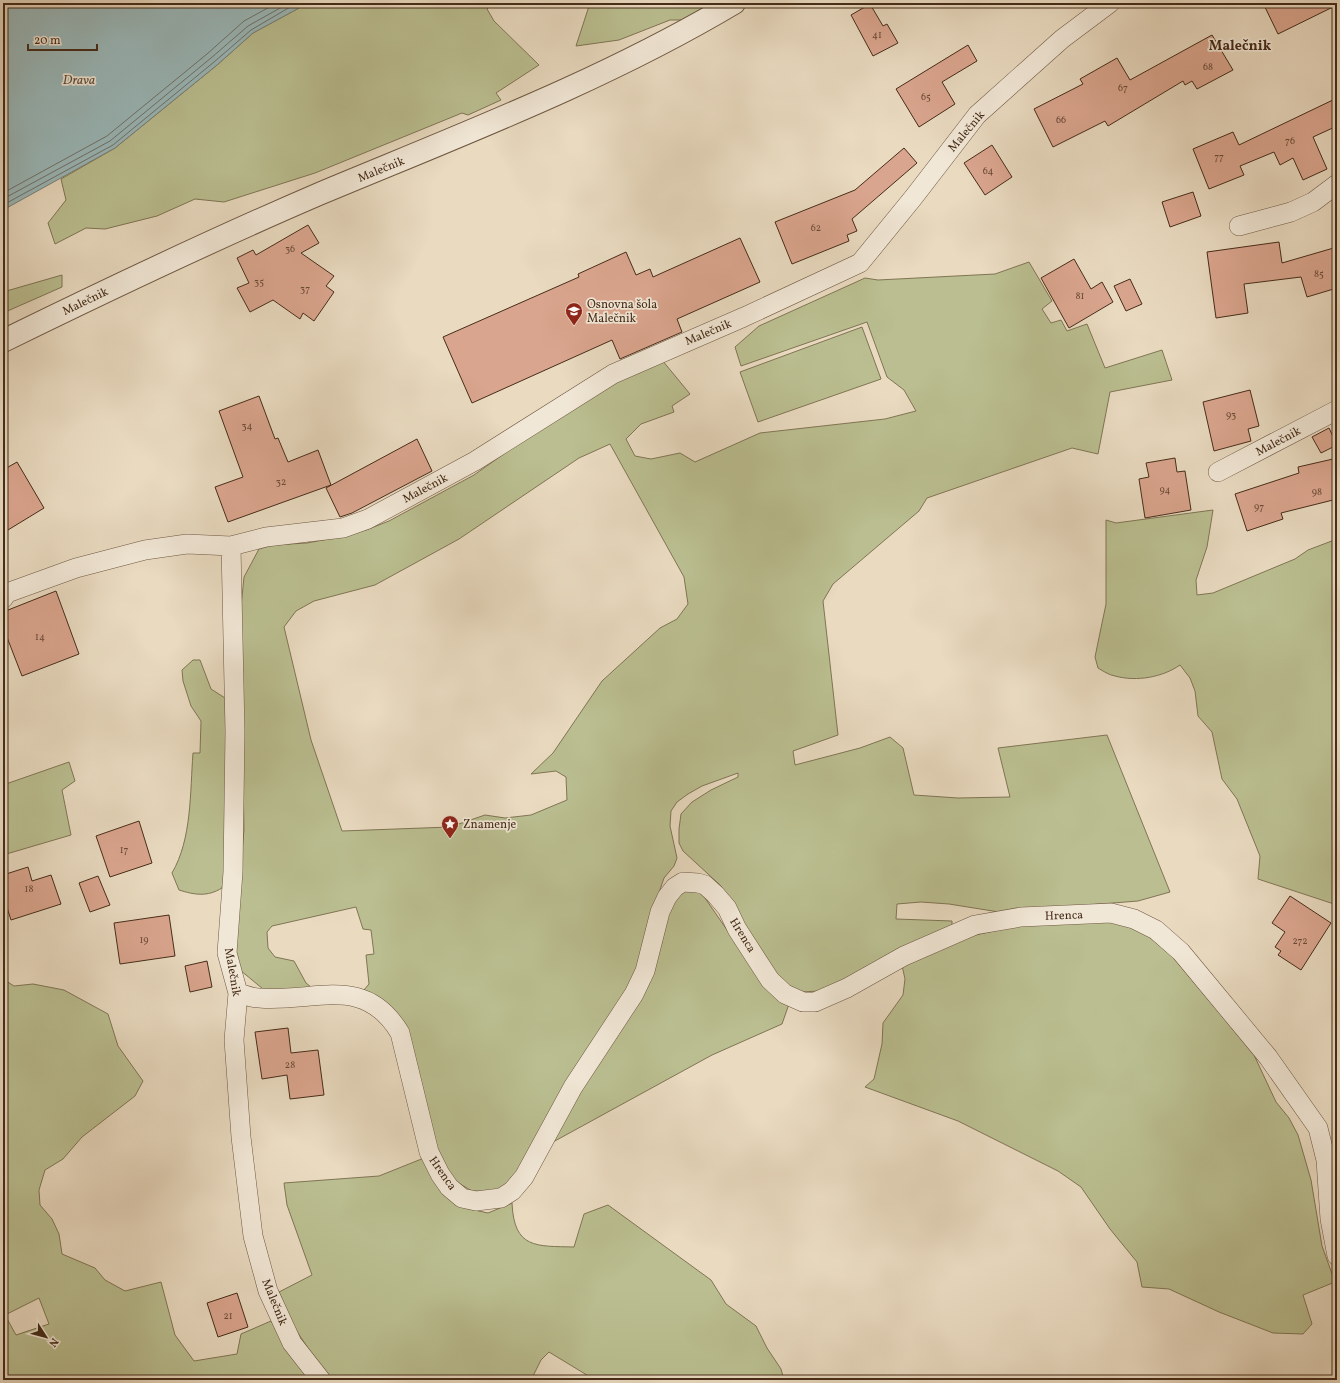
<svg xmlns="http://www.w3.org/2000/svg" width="1340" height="1383" font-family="Vollkorn,serif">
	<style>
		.green { fill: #babe90; stroke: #807554; fill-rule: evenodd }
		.water { fill: #9ab9bb; stroke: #78817a }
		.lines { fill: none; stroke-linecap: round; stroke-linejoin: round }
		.shore { stroke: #70726a; stroke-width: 1 }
		.building { fill: #daa58e; stroke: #462c19 }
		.minor-casing { stroke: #6f5843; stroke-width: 20 }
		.tertiary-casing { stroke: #6f5843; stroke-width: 24 }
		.minor { stroke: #f1e7d6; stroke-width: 19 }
		.tertiary { stroke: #f1e7d6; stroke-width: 22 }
		.labels { text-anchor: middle; stroke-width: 3.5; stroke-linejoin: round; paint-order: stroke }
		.number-label { font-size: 10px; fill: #6b4a36 }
		.street-label { font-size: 12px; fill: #462c19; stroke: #f1e7d6 }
		.poi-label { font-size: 12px; fill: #462c19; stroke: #f1e7d6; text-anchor: start }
		.water-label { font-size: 13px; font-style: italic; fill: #574839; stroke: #f1e7d6 }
		.quarter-label { font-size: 14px; font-weight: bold; fill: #462c19; stroke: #f1e7d6 }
	</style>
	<rect width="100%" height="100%" fill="#e9dac0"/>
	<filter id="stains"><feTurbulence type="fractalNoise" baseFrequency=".005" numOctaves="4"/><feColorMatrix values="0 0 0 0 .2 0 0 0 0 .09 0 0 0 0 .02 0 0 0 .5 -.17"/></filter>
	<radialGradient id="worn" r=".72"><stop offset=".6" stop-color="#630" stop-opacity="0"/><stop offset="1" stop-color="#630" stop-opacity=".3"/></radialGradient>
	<path class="green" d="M 302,3 L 493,3 L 487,9 L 494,21 L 539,65 L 496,93 L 501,100 L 468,115 L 462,113 L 315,173 L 224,202 L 195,199 L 157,216 L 105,229 L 86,228 L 55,244 L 48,223 L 66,200 L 61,179 L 115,148 L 217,65 L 253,33 L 299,8 Z
		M 590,3 L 711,3 L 683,20 L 670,20 L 619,40 L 576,46 Z
		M 1029,262 L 1052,301 L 1042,309 L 1051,323 L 1061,320 L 1067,331 L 1087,324 L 1105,368 L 1162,350 L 1172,380 L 1110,392 L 1098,454 L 1072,448 L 927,498 L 919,511 L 833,584 L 823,601 L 838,735 L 793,751 L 795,765 L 860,748 L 890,737 L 903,748 L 914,795 L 958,798 L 1010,797 L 998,748 L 1107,735 L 1170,892 L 1138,901 L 999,912 L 949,904 L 921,902 L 897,904 L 896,919 L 952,921 L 952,927 L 899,948 L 837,984 L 820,991 L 800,992 L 776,977 L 733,911 L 720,885 L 683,851 L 679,843 L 679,829 L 681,814 L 692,802 L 711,790 L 738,777 L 738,773 L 702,786 L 688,794 L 677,802 L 671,811 L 670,826 L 677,858 L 674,866 L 664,878 L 654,907 L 640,968 L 508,1187 L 496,1192 L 472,1191 L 450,1178 L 439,1157 L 390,1006 L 377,996 L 363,991 L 369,984 L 366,955 L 374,954 L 371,930 L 363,929 L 356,907 L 272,926 L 267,932 L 268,948 L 275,957 L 294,961 L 306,983 L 311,987 L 282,993 L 263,989 L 240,970 L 233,948 L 244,830 L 240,617 L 244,577 L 259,549 L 273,545 L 307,543 L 339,537 L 366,530 L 389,521 L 474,475 L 542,427 L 602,389 L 662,360 L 690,394 L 672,406 L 674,412 L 641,424 L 626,439 L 635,456 L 651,459 L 680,453 L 695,462 L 760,433 L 885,419 L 916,411 L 904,390 L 887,377 L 867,322 L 741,366 L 735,347 L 759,326 L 865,278 L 878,280 L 995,274 ZM 610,444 L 684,577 L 688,604 L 677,619 L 660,628 L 602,681 L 553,753 L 531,774 L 556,771 L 566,777 L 567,800 L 531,815 L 505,818 L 485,815 L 450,827 L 342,831 L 311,740 L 284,627 L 296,611 L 314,601 L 375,585 L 459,539 L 579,458 Z
		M 62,275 L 62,287 L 3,313 L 3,292 Z
		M 862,327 L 881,379 L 758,422 L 740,372 Z
		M 1213,510 L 1207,547 L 1196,580 L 1197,595 L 1213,593 L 1295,559 L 1308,550 L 1337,539 L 1337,905 L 1258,879 L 1260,856 L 1237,799 L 1222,779 L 1212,732 L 1198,716 L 1195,691 L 1190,678 L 1180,665 C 1163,677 1137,682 1115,676 C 1109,675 1103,671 1098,668 L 1095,657 L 1106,604 L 1106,520 L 1116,523 Z
		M 193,660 L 200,660 L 211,689 L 225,698 L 229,850 L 222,888 C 207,897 195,895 179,890 L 172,873 C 192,839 190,792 193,753 L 200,753 L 201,721 L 191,706 L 183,681 L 182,670 Z
		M 69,762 L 75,781 L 62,790 L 71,835 L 3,855 L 3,785 Z
		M 697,889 L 705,898 L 769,991 L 789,1004 L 782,1024 L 712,1055 L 553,1142 L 675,891 Z
		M 1119,921 L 1142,931 L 1173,957 L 1254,1055 L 1276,1102 L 1289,1118 L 1298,1135 L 1311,1180 L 1322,1246 L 1335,1282 L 1303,1295 L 1312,1324 L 1303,1334 L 1273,1333 L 1219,1312 L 1169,1289 L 1142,1287 L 1137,1262 L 1110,1229 L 1081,1187 L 1058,1171 L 958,1121 L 865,1087 L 874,1079 L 882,1044 L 883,1023 L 903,995 L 905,979 L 901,961 L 971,936 L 1016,926 Z
		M 3,979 L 14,986 L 33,984 L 64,990 L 108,1014 L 118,1046 L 143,1081 L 135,1096 L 82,1137 L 63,1159 L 45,1170 L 39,1190 L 40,1205 L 52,1219 L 59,1234 L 62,1254 L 95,1268 L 105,1280 L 125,1291 L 161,1282 L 175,1335 L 194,1361 L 237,1354 L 241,1334 L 271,1321 L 313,1380 L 3,1380 ZM 39,1298 L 49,1324 L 16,1335 L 5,1315 Z
		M 424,1158 L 465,1208 L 488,1213 L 512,1203 C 514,1249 536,1246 574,1247 L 584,1214 L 608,1205 L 711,1280 L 726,1304 L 756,1326 L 767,1348 L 781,1369 L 784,1380 L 595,1380 L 549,1352 L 541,1360 L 531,1380 L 329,1380 L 294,1327 L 279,1292 L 312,1275 L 287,1205 L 284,1183 L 379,1176 Z"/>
	<path class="water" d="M 3,3 L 302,3 L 299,8 L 253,33 L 217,65 L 115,148 L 3,210 Z"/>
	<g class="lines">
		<path class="shore" d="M 3,193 L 107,136 L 207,54 L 244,21 L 277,3
			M 3,199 L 110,141 L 211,58 L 248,26 L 289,3
			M 3,205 L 113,145 L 214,62 L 251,30 L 297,3"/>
	</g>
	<path class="building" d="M 1263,3 L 1337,3 L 1337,5 L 1278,34 Z
		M 870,4 L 883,26 L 887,24 L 898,43 L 873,56 L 851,15 Z
		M 1212,35 L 1233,70 L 1197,89 L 1192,81 L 1185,85 L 1183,81 L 1108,126 L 1105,121 L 1053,147 L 1034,109 L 1083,84 L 1080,79 L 1117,58 L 1130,80 Z
		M 968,45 L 977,61 L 942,82 L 955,104 L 919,127 L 896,89 Z
		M 1337,98 L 1337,126 L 1313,137 L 1327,169 L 1303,180 L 1293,158 L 1280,165 L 1274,152 L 1240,166 L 1244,175 L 1209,189 L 1193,149 L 1233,132 L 1239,145 Z
		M 992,145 L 1012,177 L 985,195 L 964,163 Z
		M 904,148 L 917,163 L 852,219 L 857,231 L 847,235 L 849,241 L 792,264 L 775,222 L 855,190 Z
		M 1193,192 L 1201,216 L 1170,227 L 1162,202 Z
		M 308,225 L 319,243 L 301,253 L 334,276 L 326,286 L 334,292 L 314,321 L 303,313 L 300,319 L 273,300 L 250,312 L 237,288 L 249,283 L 237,258 L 253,250 L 256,255 Z
		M 740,238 L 760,282 L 677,319 L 682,332 L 620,359 L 612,340 L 472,403 L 443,337 L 579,277 L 578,274 L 626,252 L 636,275 L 650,269 L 653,277 Z
		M 1279,242 L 1282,263 L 1337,247 L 1337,288 L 1307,297 L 1301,277 L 1244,284 L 1248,313 L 1216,318 L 1207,252 Z
		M 1074,259 L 1091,289 L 1102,282 L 1113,302 L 1069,328 L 1041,278 Z
		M 1130,279 L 1142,304 L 1126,311 L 1114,286 Z
		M 1250,390 L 1259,426 L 1248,429 L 1251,441 L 1214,451 L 1203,402 Z
		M 259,396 L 275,439 L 278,438 L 288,462 L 318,450 L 331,485 L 228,522 L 215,487 L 243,477 L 219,411 Z
		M 1329,428 L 1337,445 L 1321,453 L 1312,437 Z
		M 417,439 L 432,471 L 352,513 L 340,517 L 326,488 Z
		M 1175,458 L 1177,472 L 1185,471 L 1191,510 L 1145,518 L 1139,479 L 1149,477 L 1146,463 Z
		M 1333,459 L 1337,475 L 1337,499 L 1281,513 L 1283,519 L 1247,531 L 1235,494 L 1299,473 L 1298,467 Z
		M 17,462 L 44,508 L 3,533 L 3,470 Z
		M 56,591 L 79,654 L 22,676 L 3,627 L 3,612 Z
		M 139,821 L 152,863 L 110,877 L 96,836 Z
		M 28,867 L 32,881 L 51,875 L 61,904 L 11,920 L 3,895 L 3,875 Z
		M 98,876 L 110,905 L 90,912 L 79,883 Z
		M 1290,896 L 1331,923 L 1301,970 L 1278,955 L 1281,951 L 1275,947 L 1285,932 L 1272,923 Z
		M 169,915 L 175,956 L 120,964 L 114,923 Z
		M 207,961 L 212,987 L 190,992 L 185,966 Z
		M 288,1028 L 291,1053 L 318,1050 L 324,1095 L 290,1099 L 287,1075 L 262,1079 L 255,1032 Z
		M 237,1293 L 248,1327 L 218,1337 L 207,1303 Z"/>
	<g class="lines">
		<g class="minor-casing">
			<path id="minor" d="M 1239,226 L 1291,212 L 1313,202 L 1337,184
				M 1218,472 L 1337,410
				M 231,546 L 235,732 L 233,872 L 227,953 L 238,993 L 234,1040 L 241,1137 L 253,1236 L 268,1291 L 292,1343 L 321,1380
				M 3,599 L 7,593 L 76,568 L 145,550 L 187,544 L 231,546 L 266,537 L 343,528 L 368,519 L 475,461 L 613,374 L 744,317 L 860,263 L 913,198 L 977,115 L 1062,39 L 1110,3
				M 238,993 C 245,995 252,998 259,998 C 315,1003 364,973 400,1033 L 429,1152 L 440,1174 L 449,1187 L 462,1198 L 476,1201 L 501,1198 L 512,1191 L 524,1177 L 573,1087 L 634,994 L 645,971 L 660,912 L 667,897 L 675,887 L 683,882 L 698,883 L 705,885 L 715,894 L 727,908 L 737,929 L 770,980 L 785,994 L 803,1002 L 815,1002 L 847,988 L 904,956 L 975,925 L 1021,917 L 1111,913 L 1134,919 L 1156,930 L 1181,952 L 1268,1057 L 1318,1128 L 1326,1160 L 1330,1219 L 1337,1256"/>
		</g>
		<g class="tertiary-casing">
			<path id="tertiary" d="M 3,341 C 107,290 212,240 319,194 C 460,135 603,81 734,3"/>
		</g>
		<use href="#minor" class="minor"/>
		<use href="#tertiary" class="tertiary"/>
	</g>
	<defs>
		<g id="school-pin" transform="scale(0.9)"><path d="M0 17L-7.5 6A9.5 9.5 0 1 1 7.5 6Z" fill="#8f2418" stroke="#f1e7d6"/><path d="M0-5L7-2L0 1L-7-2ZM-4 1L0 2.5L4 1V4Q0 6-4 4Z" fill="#fff"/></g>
		<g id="sight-pin" transform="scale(0.9)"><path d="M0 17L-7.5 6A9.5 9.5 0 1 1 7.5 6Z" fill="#8f2418" stroke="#f1e7d6"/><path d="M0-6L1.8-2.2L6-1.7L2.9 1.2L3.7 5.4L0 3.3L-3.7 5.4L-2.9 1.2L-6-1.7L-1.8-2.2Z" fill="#fff"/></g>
	</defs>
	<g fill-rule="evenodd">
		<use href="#school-pin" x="574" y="311"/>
		<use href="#sight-pin" x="450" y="824"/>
	</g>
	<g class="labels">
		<g class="number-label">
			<text x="877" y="38">41</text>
			<text x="1208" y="70">68</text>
			<text x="1123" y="91">67</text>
			<text x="926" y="100">65</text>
			<text x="1061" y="123">66</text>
			<text x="1290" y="144">76</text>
			<text x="1219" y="160">77</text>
			<text x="988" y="174">64</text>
			<text x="816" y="231">62</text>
			<text x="290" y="252">36</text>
			<text x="1319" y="277">85</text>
			<text x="259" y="285">35</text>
			<text x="305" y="292">37</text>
			<text x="1080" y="299">81</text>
			<text x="1231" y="418">93</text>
			<text x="247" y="429">34</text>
			<text x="281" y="485">32</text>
			<text x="1165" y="493">94</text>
			<text x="1317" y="495">98</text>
			<text x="1259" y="510">97</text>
			<text x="40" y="640">14</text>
			<text x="124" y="853">17</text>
			<text x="29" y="892">18</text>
			<text x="144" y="943">19</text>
			<text x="1300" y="944">272</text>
			<text x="290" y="1068">28</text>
			<text x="228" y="1319">21</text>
		</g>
		<g class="street-label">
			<text transform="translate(966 131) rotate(-50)" y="4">Malečnik</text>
			<text transform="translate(381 169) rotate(-22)" y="4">Malečnik</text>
			<text transform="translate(85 301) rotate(-26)" y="4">Malečnik</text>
			<text transform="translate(708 332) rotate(-23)" y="4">Malečnik</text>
			<text transform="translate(1278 441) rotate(-28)" y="4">Malečnik</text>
			<text transform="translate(425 488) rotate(-28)" y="4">Malečnik</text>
			<text transform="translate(1064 915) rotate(-2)" y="4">Hrenca</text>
			<text transform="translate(743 935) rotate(58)" y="4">Hrenca</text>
			<text transform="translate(233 972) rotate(80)" y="4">Malečnik</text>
			<text transform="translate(443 1173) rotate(55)" y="4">Hrenca</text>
			<text transform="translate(275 1302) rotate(68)" y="4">Malečnik</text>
		</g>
		<g class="poi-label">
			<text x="587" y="308">Osnovna šola<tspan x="587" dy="14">Malečnik</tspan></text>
			<text x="463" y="828">Znamenje</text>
		</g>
		<g class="water-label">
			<text x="79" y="84">Drava</text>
		</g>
		<g class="quarter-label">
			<text x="1240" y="50">Malečnik</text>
		</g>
	</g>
	<rect width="1340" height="1383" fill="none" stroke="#e9dac0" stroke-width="16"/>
	<rect x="4" y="4" width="1332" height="1375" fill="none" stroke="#462c19" stroke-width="2"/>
	<rect x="8" y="8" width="1324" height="1367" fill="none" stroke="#462c19"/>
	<g transform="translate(46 1337) rotate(126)" stroke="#f1e7d6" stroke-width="3" paint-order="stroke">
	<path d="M0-3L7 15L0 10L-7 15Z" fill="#462c19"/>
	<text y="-6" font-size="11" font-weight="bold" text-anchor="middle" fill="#462c19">N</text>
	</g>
	<path d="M28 44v6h69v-6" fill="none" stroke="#462c19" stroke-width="2"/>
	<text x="34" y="44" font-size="12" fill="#462c19" stroke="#f1e7d6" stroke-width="3" paint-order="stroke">20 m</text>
	<rect width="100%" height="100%" filter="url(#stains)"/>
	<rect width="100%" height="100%" fill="url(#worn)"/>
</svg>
